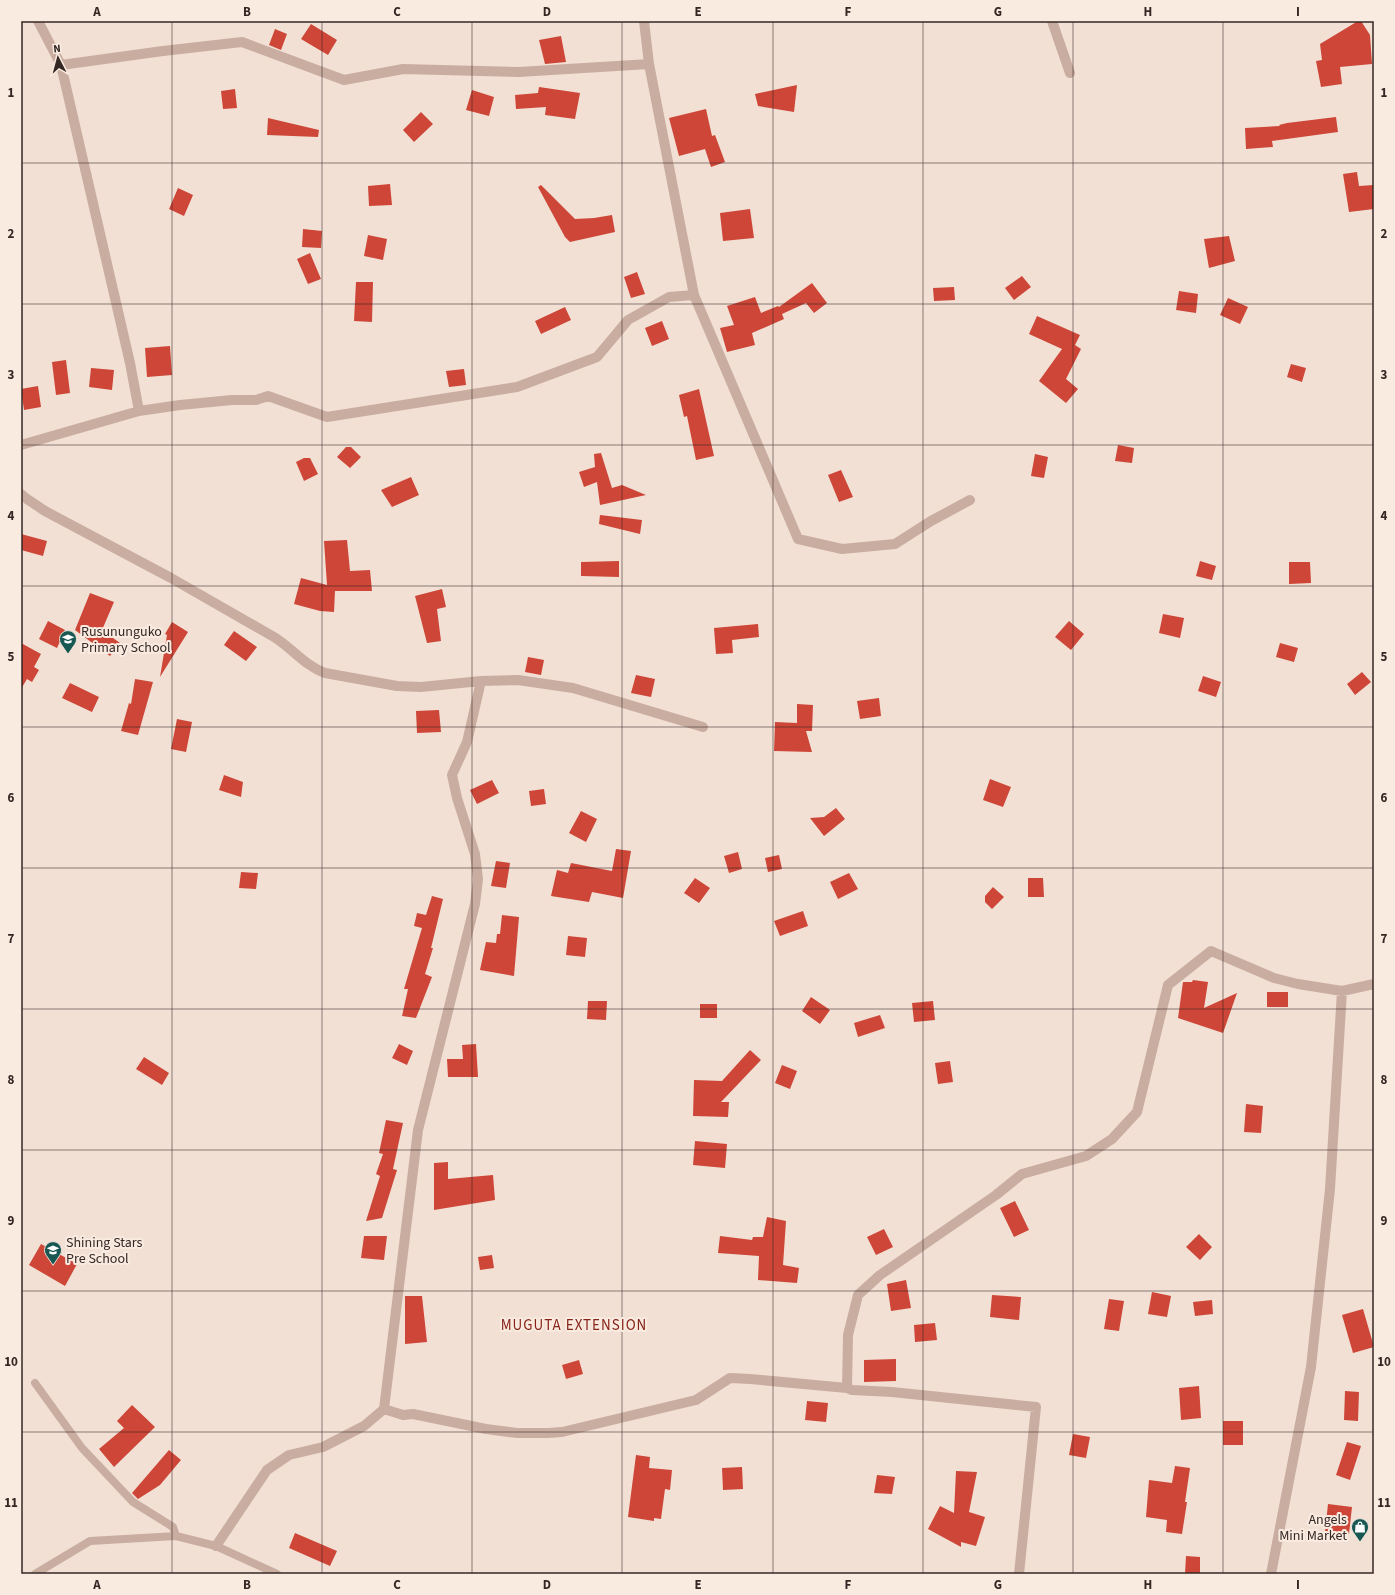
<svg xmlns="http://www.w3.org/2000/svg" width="1395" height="1595" font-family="'Source Sans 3',sans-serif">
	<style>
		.building { fill: #cd4637 }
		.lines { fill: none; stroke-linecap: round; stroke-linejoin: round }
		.service { stroke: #caada1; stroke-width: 8 }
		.minor { stroke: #caada1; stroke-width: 10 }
		.grid { fill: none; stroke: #342724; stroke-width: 1; stroke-opacity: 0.55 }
		.labels { text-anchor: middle; stroke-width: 4; stroke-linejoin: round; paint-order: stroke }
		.poi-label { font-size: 14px; fill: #342724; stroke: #faebe1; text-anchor: start }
		.neighbourhood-label { font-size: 15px; letter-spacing: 1px; fill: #872319; stroke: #faebe1 }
		.neatline { fill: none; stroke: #342724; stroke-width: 1.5 }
		.grid-label { font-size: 13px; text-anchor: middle; font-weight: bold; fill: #342724 }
	</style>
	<rect width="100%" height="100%" fill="#f2e0d5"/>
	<path class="building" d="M 1358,21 L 1361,21 L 1370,35 L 1372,64 L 1340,67 L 1342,84 L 1321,87 L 1316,61 L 1322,60 L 1320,44 Z
		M 311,24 L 337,40 L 328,55 L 301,39 Z
		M 275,29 L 287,34 L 281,50 L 269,45 Z
		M 561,36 L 566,62 L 545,64 L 539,40 Z
		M 797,85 L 794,112 L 758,106 L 755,94 Z
		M 539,87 L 580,93 L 575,119 L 545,115 L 546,107 L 516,109 L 515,95 L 538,93 Z
		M 235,89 L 237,108 L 223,109 L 221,91 Z
		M 472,90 L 494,97 L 489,116 L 466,110 Z
		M 706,109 L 712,136 L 715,135 L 725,162 L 711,167 L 705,149 L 679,156 L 669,118 Z
		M 421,112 L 433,124 L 414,142 L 403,130 Z
		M 1336,117 L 1338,132 L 1272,141 L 1273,147 L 1246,149 L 1245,128 L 1280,126 L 1279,125 L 1287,123 Z
		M 268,118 L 319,130 L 318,137 L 267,135 Z
		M 1357,172 L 1359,186 L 1374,185 L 1374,209 L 1349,212 L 1343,174 Z
		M 390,184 L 392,205 L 369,206 L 368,186 Z
		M 541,185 L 575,219 L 594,218 L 612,215 L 615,232 L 570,242 L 565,237 L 538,187 Z
		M 178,188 L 193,195 L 184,216 L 169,209 Z
		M 750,209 L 754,238 L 723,241 L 720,213 Z
		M 303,229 L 322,231 L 321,248 L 302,247 Z
		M 368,235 L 387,239 L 383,260 L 364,256 Z
		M 1229,236 L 1235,261 L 1209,268 L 1204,239 Z
		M 310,253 L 321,279 L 308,284 L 297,259 Z
		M 637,272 L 645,294 L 631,298 L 624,277 Z
		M 1022,276 L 1031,287 L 1014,300 L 1005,288 Z
		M 356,282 L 373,282 L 372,322 L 354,321 Z
		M 812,283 L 827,303 L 814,313 L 806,303 L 782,314 L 784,319 L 752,333 L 755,345 L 727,352 L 720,328 L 734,325 L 727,306 L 755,297 L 761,313 L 778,306 L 779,307 Z
		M 954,287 L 955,300 L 934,301 L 933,288 Z
		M 1179,291 L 1198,294 L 1196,313 L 1176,310 Z
		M 1228,298 L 1248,307 L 1240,324 L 1220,315 Z
		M 565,307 L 571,320 L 541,334 L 535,321 Z
		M 1037,316 L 1080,335 L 1075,345 L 1081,349 L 1066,379 L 1078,389 L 1066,403 L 1039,381 L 1062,349 L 1029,334 Z
		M 662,321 L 669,339 L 652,346 L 645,328 Z
		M 170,346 L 172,375 L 147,377 L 145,348 Z
		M 66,360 L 70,393 L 56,395 L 52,362 Z
		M 1291,364 L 1306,368 L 1302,382 L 1287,377 Z
		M 91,368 L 114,370 L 112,390 L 89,387 Z
		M 464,369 L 466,385 L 449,387 L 446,371 Z
		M 38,386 L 41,407 L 24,410 L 21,389 Z
		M 699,389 L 714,456 L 696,460 L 687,416 L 684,417 L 679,395 Z
		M 1118,445 L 1134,448 L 1132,463 L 1115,461 Z
		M 346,447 L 351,447 L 361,457 L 350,468 L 337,457 Z
		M 601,453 L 612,488 L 622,485 L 646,495 L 600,505 L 597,482 L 584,487 L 579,472 L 595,467 L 594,454 Z
		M 1035,454 L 1048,457 L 1044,478 L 1031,476 Z
		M 304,458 L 310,458 L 318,474 L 304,481 L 296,462 Z
		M 841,470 L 853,497 L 839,502 L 828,475 Z
		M 411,477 L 419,495 L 392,507 L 381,490 Z
		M 600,515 L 642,520 L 640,534 L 599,524 Z
		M 21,534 L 47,541 L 43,556 L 21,550 Z
		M 347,540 L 350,571 L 370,570 L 372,591 L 335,591 L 334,612 L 320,611 L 294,604 L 301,578 L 327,585 L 324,541 Z
		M 619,561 L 619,577 L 581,576 L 581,562 Z
		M 1200,561 L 1216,566 L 1212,580 L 1196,576 Z
		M 1289,562 L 1310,562 L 1311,583 L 1289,584 Z
		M 442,589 L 446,607 L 437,609 L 441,641 L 427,643 L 415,596 Z
		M 90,593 L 114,602 L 102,630 L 120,643 L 110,656 L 75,630 Z
		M 1163,614 L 1184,618 L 1180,638 L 1159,633 Z
		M 48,621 L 65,630 L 57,648 L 39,639 Z
		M 1069,621 L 1084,634 L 1071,650 L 1055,637 Z
		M 172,622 L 188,632 L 160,677 L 167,635 L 165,634 Z
		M 758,624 L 759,637 L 732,640 L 733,653 L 716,654 L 714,628 Z
		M 234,631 L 257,647 L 246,661 L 224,645 Z
		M 21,643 L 41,654 L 34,667 L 39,670 L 32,682 L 27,679 L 21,689 Z
		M 1280,643 L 1298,648 L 1294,662 L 1276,657 Z
		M 528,657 L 544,660 L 541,675 L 525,672 Z
		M 1362,672 L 1371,682 L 1355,695 L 1347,684 Z
		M 636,675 L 655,679 L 651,697 L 631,693 Z
		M 1203,676 L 1221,682 L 1216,697 L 1198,691 Z
		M 135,679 L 153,682 L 138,735 L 121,731 L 129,703 L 131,704 Z
		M 70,683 L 99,697 L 92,712 L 62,698 Z
		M 879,698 L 881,716 L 860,719 L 857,701 Z
		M 797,704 L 813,705 L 812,731 L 806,731 L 812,752 L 774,751 L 775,722 L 797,723 Z
		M 439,710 L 441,732 L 417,733 L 416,711 Z
		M 177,719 L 192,722 L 186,752 L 171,749 Z
		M 224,775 L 243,782 L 241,797 L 219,790 Z
		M 990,779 L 1011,787 L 1003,807 L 983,800 Z
		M 492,780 L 499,793 L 477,804 L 470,790 Z
		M 544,789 L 546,804 L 531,806 L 529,791 Z
		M 836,808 L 845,819 L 824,836 L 810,818 L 824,817 Z
		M 581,811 L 597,819 L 586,842 L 569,833 Z
		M 616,849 L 631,851 L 623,898 L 592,892 L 589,902 L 551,896 L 557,870 L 568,873 L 571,863 L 612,871 Z
		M 738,852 L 742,869 L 729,873 L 724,856 Z
		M 779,855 L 782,869 L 768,872 L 765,858 Z
		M 496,861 L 510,863 L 506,888 L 491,886 Z
		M 241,872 L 258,873 L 256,889 L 239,888 Z
		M 849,873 L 858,889 L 838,899 L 830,882 Z
		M 695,878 L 710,888 L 699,903 L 684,893 Z
		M 1028,878 L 1043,878 L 1044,897 L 1028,897 Z
		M 993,887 L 1004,897 L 992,909 L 985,902 L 985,896 Z
		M 432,896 L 443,899 L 431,948 L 433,948 L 425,974 L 432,977 L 416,1018 L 402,1016 L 408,989 L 404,989 L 422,928 L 414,926 L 417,913 L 426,915 Z
		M 803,911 L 808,926 L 780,936 L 774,921 Z
		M 502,915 L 519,917 L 514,976 L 480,970 L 486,942 L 496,943 L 497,934 L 500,934 Z
		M 568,936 L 587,938 L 585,957 L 566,955 Z
		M 1193,980 L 1208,982 L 1204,1008 L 1237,993 L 1223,1033 L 1178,1018 L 1183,982 L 1192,982 Z
		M 1267,992 L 1288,992 L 1288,1007 L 1267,1007 Z
		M 811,997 L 830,1010 L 820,1024 L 802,1011 Z
		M 588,1001 L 607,1001 L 606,1020 L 587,1019 Z
		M 933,1001 L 935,1020 L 914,1022 L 912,1003 Z
		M 700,1004 L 717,1004 L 717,1018 L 700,1018 Z
		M 880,1015 L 885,1028 L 858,1037 L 854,1023 Z
		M 399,1044 L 413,1051 L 407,1065 L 392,1058 Z
		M 476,1044 L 478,1077 L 448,1077 L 447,1059 L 463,1059 L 462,1045 Z
		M 750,1050 L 761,1060 L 721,1102 L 729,1102 L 728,1117 L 693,1116 L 694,1080 L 722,1081 Z
		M 144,1057 L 169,1073 L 162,1085 L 136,1069 Z
		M 950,1061 L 953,1082 L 938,1084 L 935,1063 Z
		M 782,1065 L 797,1071 L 790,1089 L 775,1083 Z
		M 1246,1104 L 1263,1106 L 1261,1133 L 1244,1132 Z
		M 386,1120 L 403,1123 L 393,1169 L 397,1170 L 382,1218 L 366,1221 L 380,1176 L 376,1174 L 383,1154 L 379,1153 Z
		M 695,1141 L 727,1144 L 725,1168 L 693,1165 Z
		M 448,1162 L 448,1179 L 493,1175 L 495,1200 L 434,1210 L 434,1163 Z
		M 1015,1201 L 1029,1230 L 1014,1237 L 1000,1208 Z
		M 767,1217 L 786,1221 L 783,1265 L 799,1268 L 797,1283 L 758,1280 L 759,1256 L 718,1253 L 720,1236 L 752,1240 L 753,1237 L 763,1237 Z
		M 884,1229 L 893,1247 L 876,1255 L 867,1237 Z
		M 1199,1234 L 1212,1247 L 1200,1260 L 1186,1247 Z
		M 364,1236 L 387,1236 L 384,1260 L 361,1258 Z
		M 41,1244 L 77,1264 L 65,1286 L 29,1265 Z
		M 492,1255 L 494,1268 L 480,1270 L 478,1257 Z
		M 906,1280 L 911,1308 L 891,1311 L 887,1284 Z
		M 1152,1292 L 1171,1296 L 1167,1317 L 1148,1314 Z
		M 992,1295 L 1021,1297 L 1019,1320 L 990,1317 Z
		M 405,1296 L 422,1296 L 427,1342 L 405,1344 Z
		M 1109,1299 L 1124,1301 L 1119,1331 L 1104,1329 Z
		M 1212,1300 L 1213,1314 L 1195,1316 L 1193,1302 Z
		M 1363,1309 L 1374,1347 L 1353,1353 L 1342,1315 Z
		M 935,1323 L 937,1340 L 915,1342 L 914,1325 Z
		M 896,1359 L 896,1381 L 864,1382 L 864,1360 Z
		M 579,1360 L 583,1374 L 566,1379 L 562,1365 Z
		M 1199,1386 L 1201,1418 L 1181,1420 L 1179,1388 Z
		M 1345,1391 L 1359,1392 L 1358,1421 L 1344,1420 Z
		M 807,1401 L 828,1403 L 826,1422 L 805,1420 Z
		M 132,1405 L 155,1427 L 114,1467 L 99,1449 L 124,1428 L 117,1421 Z
		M 1223,1421 L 1243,1421 L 1243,1445 L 1223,1445 Z
		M 1073,1434 L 1090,1437 L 1086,1458 L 1069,1455 Z
		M 1347,1442 L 1361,1446 L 1350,1480 L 1336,1475 Z
		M 169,1450 L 181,1460 L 160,1485 L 138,1499 L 132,1493 Z
		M 636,1455 L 650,1457 L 649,1468 L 672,1470 L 670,1490 L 665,1489 L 661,1519 L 654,1518 L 654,1521 L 628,1517 Z
		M 1175,1466 L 1190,1468 L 1185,1502 L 1187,1502 L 1182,1534 L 1166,1532 L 1167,1520 L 1146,1517 L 1149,1480 L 1172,1483 Z
		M 742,1467 L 743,1489 L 723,1490 L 722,1468 Z
		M 956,1471 L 977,1472 L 969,1512 L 985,1517 L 976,1546 L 961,1542 L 961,1547 L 928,1529 L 940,1506 L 954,1513 Z
		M 877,1475 L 895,1477 L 892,1494 L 874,1493 Z
		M 1328,1504 L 1352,1507 L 1349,1534 L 1325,1532 Z
		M 295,1533 L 337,1551 L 330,1566 L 289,1548 Z
		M 1186,1556 L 1200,1557 L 1200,1574 L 1185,1574 Z"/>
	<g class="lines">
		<path class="service" d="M 35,1383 L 82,1448 L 133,1502 L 173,1527 L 176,1536
			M 35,1574 L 90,1541 L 176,1536 L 216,1546 L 277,1574"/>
		<path class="minor" d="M 38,21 L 61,65 L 130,363 L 139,411
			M 644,21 L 649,64 L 694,295 L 798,539 L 842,549 L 895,544 L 931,521 L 970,500
			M 1052,21 L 1070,73
			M 61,65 L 163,51 L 242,42 L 344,80 L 403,69 L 519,72 L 649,64
			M 21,445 L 139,411 L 180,405 L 232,400 L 256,400 L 268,396 L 327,417 L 517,387 L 597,357 L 628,320 L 669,297 L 694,295
			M 21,494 L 27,499 L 45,511 L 171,578 L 274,637 C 292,648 305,666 325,673 L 397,686 L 421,687 L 481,681 L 518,680 L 573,688 L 703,727
			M 847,1388 L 848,1335 L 858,1295 L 880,1275 L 996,1195 L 1022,1174 L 1086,1156 L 1112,1139 L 1137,1112 L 1168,985 L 1211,951 L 1274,978 L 1298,984 L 1342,991 L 1374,984
			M 384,1409 L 403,1415 L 413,1414 L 486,1429 L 517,1433 L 548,1433 L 562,1432 L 696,1400 L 730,1378 L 750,1379 L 847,1388 L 852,1390 L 892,1392 L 1036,1407 L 1019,1574
			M 216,1546 L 267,1470 L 289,1455 L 323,1447 L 364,1426 L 384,1409 L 418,1130 L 475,904 L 478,879 L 475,854 L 457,798 L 452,775 L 467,742 L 481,681
			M 1271,1574 L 1311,1367 L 1330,1189 L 1342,991"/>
	</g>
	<path class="grid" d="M 172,21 L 172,1574M 322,21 L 322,1574M 472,21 L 472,1574M 622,21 L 622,1574M 773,21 L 773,1574M 923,21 L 923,1574M 1073,21 L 1073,1574M 1223,21 L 1223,1574M 21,163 L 1374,163M 21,304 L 1374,304M 21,445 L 1374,445M 21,586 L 1374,586M 21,727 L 1374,727M 21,868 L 1374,868M 21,1009 L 1374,1009M 21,1150 L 1374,1150M 21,1291 L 1374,1291M 21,1432 L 1374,1432"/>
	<defs>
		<g id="school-pin" transform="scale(0.9)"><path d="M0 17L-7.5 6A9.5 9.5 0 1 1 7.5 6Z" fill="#185752" stroke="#faebe1"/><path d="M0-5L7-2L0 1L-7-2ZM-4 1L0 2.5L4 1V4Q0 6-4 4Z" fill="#fff"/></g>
		<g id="shop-pin" transform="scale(0.9)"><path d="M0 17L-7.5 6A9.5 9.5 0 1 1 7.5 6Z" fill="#185752" stroke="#faebe1"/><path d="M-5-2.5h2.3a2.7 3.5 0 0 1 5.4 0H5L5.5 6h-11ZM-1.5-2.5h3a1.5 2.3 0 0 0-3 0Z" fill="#fff"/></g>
	</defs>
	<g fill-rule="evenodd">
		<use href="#school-pin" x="68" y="639"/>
		<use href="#school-pin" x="53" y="1250"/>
		<use href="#shop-pin" x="1360" y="1527"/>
	</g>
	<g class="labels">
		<g class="poi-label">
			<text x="81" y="636">Rusununguko<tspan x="81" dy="16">Primary School</tspan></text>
			<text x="66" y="1247">Shining Stars<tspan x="66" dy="16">Pre School</tspan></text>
			<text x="1347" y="1524" text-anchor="end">Angels<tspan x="1347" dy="16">Mini Market</tspan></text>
		</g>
		<g class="neighbourhood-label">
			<text x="574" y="1330">MUGUTA EXTENSION</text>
		</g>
	</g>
	<rect width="1395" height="1595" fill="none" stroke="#faebe1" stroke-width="44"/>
	<g transform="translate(58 58) rotate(354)" stroke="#faebe1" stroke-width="3" paint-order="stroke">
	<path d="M0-3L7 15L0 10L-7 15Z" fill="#342724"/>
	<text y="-6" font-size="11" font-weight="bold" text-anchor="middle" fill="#342724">N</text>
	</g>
	<rect x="22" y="22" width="1351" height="1551" class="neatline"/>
	<g class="grid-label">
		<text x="97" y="16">A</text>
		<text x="247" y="16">B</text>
		<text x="397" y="16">C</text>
		<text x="547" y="16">D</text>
		<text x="698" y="16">E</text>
		<text x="848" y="16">F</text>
		<text x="998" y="16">G</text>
		<text x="1148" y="16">H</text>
		<text x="1298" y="16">I</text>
		<text x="11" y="97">1</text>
		<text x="1384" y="97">1</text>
		<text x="11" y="238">2</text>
		<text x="1384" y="238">2</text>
		<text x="11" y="379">3</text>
		<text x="1384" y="379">3</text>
		<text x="11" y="520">4</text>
		<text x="1384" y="520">4</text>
		<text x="11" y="661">5</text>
		<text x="1384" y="661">5</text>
		<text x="11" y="802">6</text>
		<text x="1384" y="802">6</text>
		<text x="11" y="943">7</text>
		<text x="1384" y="943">7</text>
		<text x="11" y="1084">8</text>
		<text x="1384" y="1084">8</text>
		<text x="11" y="1225">9</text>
		<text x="1384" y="1225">9</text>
		<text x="11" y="1366">10</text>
		<text x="1384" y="1366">10</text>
		<text x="11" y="1507">11</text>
		<text x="1384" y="1507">11</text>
		<text x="97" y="1589">A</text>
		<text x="247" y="1589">B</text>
		<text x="397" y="1589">C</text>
		<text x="547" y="1589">D</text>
		<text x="698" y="1589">E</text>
		<text x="848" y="1589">F</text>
		<text x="998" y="1589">G</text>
		<text x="1148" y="1589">H</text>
		<text x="1298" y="1589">I</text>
	</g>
</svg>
